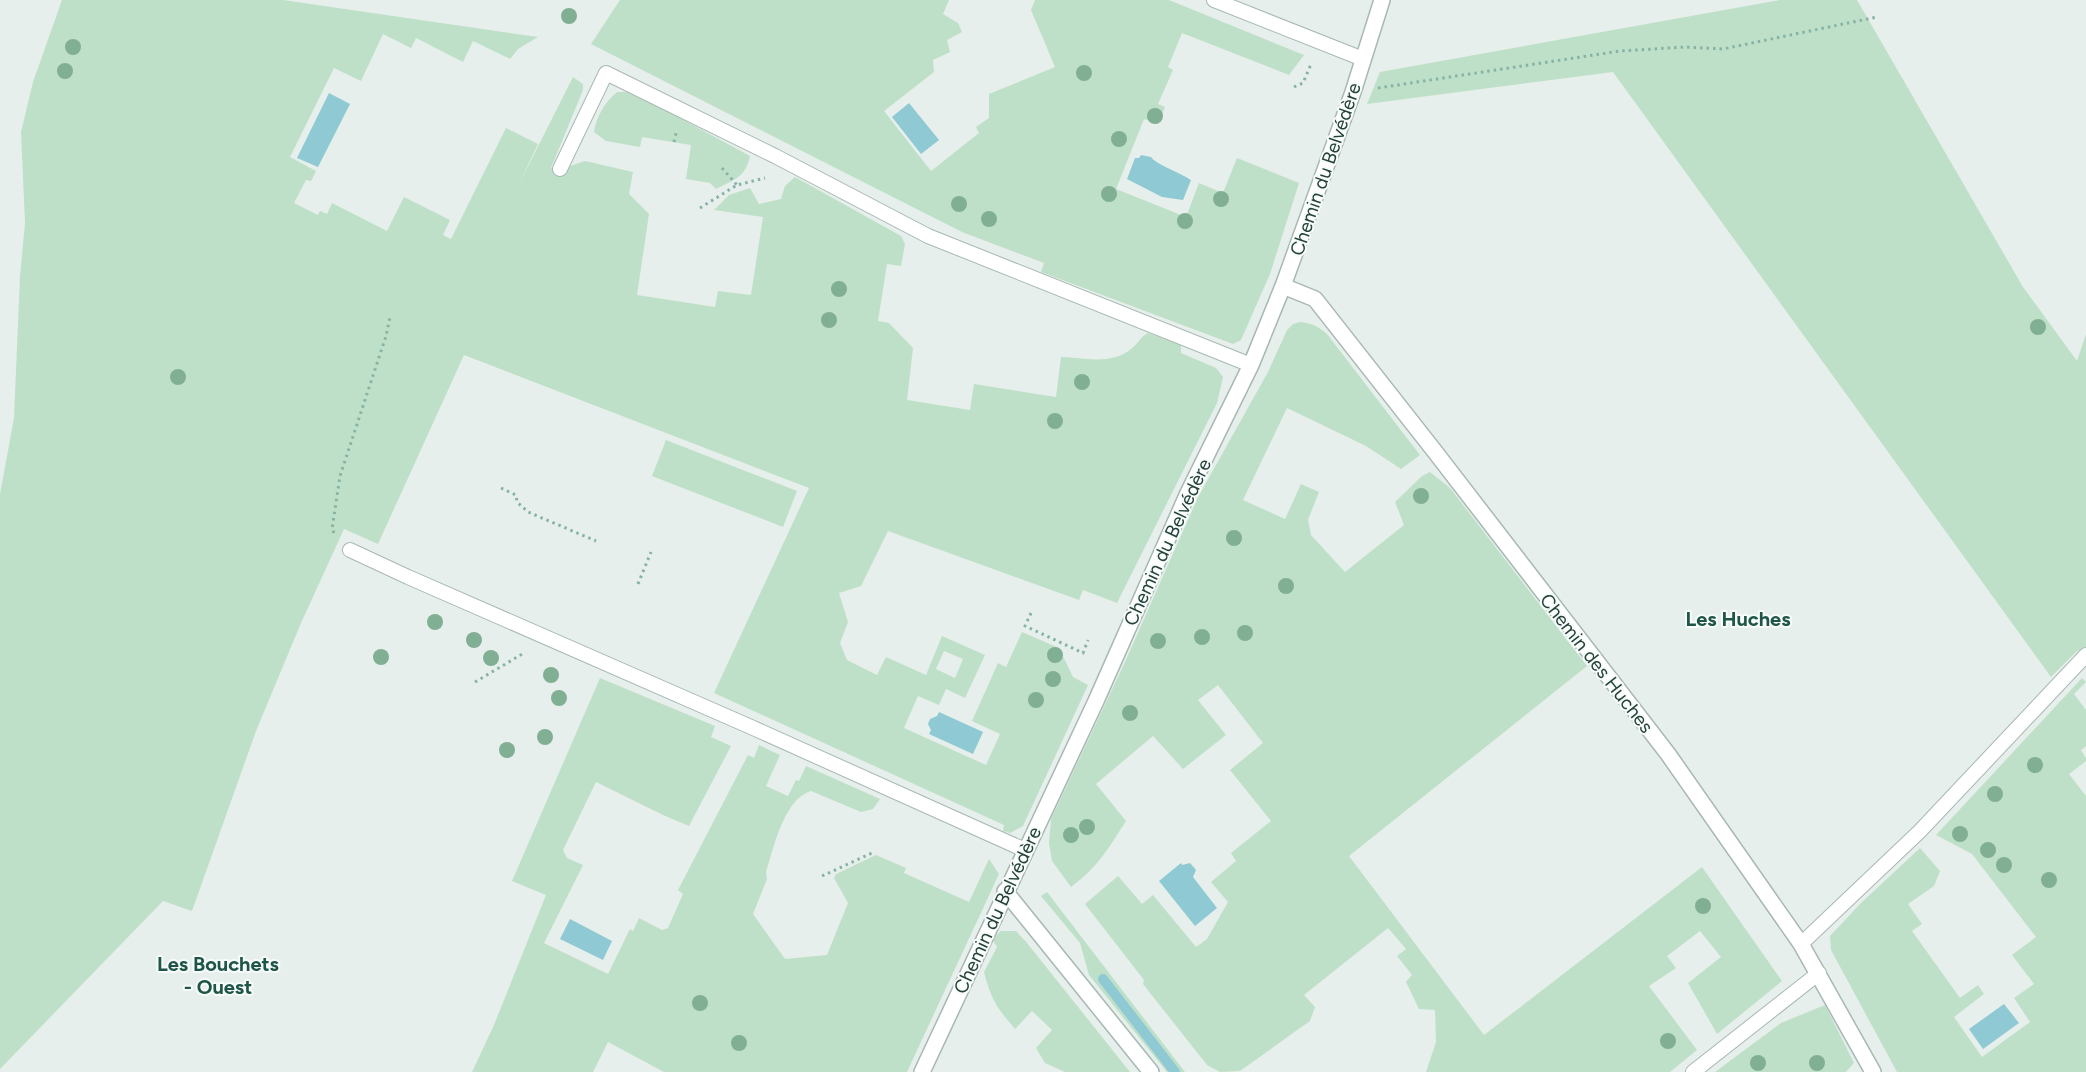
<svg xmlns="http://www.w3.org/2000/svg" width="2086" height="1072" font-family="Figtree,sans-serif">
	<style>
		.green { fill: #bfe0c8; fill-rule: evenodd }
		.water { fill: #8ec9d4 }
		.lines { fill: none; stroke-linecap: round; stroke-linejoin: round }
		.stream { stroke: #8ec9d4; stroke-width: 10 }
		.service-casing { stroke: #a8b8b2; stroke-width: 16 }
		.minor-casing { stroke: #a8b8b2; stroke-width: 18 }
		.path { stroke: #86b3a5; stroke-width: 3; stroke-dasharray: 2.5 4; stroke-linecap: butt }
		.service { stroke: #fff; stroke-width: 14 }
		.minor { stroke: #fff; stroke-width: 15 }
		.tree { fill: #80af93 }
		.labels { text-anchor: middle; stroke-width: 4; stroke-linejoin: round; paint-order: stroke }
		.street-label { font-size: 19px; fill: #24423a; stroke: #f7fbf9 }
		.neighbourhood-label { font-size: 20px; font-weight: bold; fill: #1f5548; stroke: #f7fbf9 }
	</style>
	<rect width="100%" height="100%" fill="#e6efeb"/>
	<path class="green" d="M 62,0 L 283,0 L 538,37 L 518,49 L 510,59 L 473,41 L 463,62 L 416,38 L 411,48 L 383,34 L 361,81 L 334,68 L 290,157 L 316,171 L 311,181 L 306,180 L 294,203 L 318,215 L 320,211 L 327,214 L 332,203 L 387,231 L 404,197 L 450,220 L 443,235 L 451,239 L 506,128 L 538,144 L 518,186 L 573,77 L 583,84 L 583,90 L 551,168 L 565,174 L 570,166 L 585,161 L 633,172 L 629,194 L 649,214 L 637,295 L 715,307 L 718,291 L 751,295 L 763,217 L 714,210 L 729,195 L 750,188 L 759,204 L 781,199 L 785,186 L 795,177 L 901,236 L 905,244 L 901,266 L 887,264 L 878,321 L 889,323 L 913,348 L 907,400 L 970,410 L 974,384 L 1056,397 L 1061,357 C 1085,358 1112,365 1131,349 C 1138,344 1140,337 1148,333 L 1181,345 L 1181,353 L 1216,368 L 1223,377 L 1217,403 L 1117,603 L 1083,590 L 1079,600 L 888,531 L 861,586 L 839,593 L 848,622 L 840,643 L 847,660 L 877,675 L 886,657 L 926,675 L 942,636 L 985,655 L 965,698 L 946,689 L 939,705 L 918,696 L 904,728 L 986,765 L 1000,734 L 972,721 L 998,663 L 1006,667 L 1022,632 L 1059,648 L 1073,677 L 1088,685 L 1023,826 L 1010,833 L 1003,831 L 1004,825 L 714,693 L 809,488 L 464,355 L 378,544 L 344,529 L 301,623 L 256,731 L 192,911 L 163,901 L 0,1069 L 0,494 L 14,418 L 20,276 L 25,223 L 21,132 L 33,82 ZM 944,651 L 963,659 L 955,678 L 936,669 Z
		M 620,0 L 949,0 L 943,14 L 958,23 L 962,32 L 947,40 L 950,52 L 933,60 L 934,72 L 884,111 L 931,171 L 979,133 L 976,127 L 989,118 L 989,94 L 1055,67 L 1031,10 L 1035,0 L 1169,0 L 1304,55 L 1289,75 L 1182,33 L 1168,67 L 1173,70 L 1158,104 L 1165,107 L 1158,124 L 1144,119 L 1116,189 L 1186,217 L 1199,183 L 1223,193 L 1237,158 L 1299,183 L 1270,274 L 1241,340 L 1233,344 L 1041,272 L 1044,263 L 962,232 L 591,44 Z
		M 1780,0 L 1857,0 L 2023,287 L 2077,361 L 2086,334 L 2086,647 L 2077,651 L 2051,677 L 1613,72 L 1367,104 L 1380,72 Z
		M 617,92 L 632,92 L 750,156 C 745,178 735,179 716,189 L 710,183 L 686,179 L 691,145 L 642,137 L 640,147 L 606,141 L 594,132 C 596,117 605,102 617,92 Z
		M 1300,322 C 1312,323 1318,326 1327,334 L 1420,455 L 1401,469 L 1366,446 L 1287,408 L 1243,500 L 1285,519 L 1301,484 L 1319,492 L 1308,520 L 1311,535 L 1345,572 L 1404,525 L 1395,502 L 1422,476 L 1430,472 L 1450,488 L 1587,666 L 1349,856 L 1484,1035 L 1702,867 L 1782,981 L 1717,1034 L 1688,983 L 1721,957 L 1700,931 L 1667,956 L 1676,968 L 1649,986 L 1697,1050 L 1670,1072 L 1426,1072 L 1436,1042 L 1435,1010 L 1419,1009 L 1406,982 L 1412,975 L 1397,956 L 1406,949 L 1388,928 L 1304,995 L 1315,1007 L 1310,1021 L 1240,1071 L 1220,1072 L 1207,1065 L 1143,984 L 1144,980 L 1085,904 L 1118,876 L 1142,904 L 1153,895 L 1196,947 L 1207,939 L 1228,902 L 1211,882 L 1236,861 L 1231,853 L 1271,821 L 1230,770 L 1263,743 L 1218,685 L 1198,700 L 1226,735 L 1183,769 L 1153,736 L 1096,784 L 1126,821 C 1108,849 1098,867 1071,887 L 1052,861 L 1049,843 L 1051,819 L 1125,662 L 1198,497 L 1268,372 L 1287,330 L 1293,324 Z
		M 666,440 L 797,491 L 783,527 L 652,476 Z
		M 600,678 L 715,726 L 711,737 L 731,746 L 689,826 L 663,815 L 596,782 L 563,850 L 567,858 L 583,865 L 544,943 L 608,974 L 630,929 L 633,931 L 639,918 L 662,930 L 668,928 L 683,894 L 678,890 L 748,755 L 754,758 L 759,745 L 780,755 L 766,786 L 788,796 L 796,780 L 799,781 L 806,766 L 880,799 L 873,809 L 861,812 L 811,791 C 784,799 774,847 766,872 L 767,879 L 753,914 L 785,959 L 827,955 L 848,903 L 834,878 L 836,874 L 876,855 L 906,868 L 904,873 L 969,902 L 989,859 L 999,874 L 907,1072 L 664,1072 L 608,1042 L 593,1072 L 472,1072 L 494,1025 L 546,895 L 512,881 Z
		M 2082,678 L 2086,682 L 2074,694 L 2086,710 L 2086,746 L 2081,750 L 2086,758 L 2086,761 L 2069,774 L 2086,796 L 2086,1072 L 1897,1072 L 1831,950 L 1830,936 L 1861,903 L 1920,848 L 1940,871 L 1934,886 L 1908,904 L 1922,924 L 1912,931 L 1960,998 L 1978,985 L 1984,994 L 1954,1017 L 1982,1057 L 2030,1022 L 2014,998 L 2034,984 L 2012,955 L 2036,937 L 1972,854 L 1936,835 Z
		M 1047,892 L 1185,1072 L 1167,1072 L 1089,975 L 1080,943 L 1041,896 Z
		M 1001,931 L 1016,931 L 1027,943 L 1130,1072 L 1065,1072 L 1045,1063 L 1036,1048 L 1052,1030 L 1032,1011 L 1015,1029 C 997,1008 991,999 984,972 L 997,947 L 992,939 Z
		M 1825,1005 L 1854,1063 L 1846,1072 L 1715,1072 L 1781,1023 Z"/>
	<path class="water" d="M 329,93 L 350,104 L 318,167 L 297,158 Z
		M 909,103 L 939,140 L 921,154 L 892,117 Z
		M 1141,155 L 1151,157 C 1155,164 1181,173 1191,180 L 1183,200 L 1162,197 L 1127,179 L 1135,158 L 1139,158 Z
		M 939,712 L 983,732 L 973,754 L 929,734 L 931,730 L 928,724 L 930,719 L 937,716 Z
		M 1181,863 L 1182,865 L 1190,863 L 1196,870 L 1193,877 L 1217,908 L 1195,926 L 1159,881 Z
		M 570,919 L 612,941 L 603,960 L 560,939 Z
		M 2004,1004 L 2019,1023 L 1983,1049 L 1969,1029 Z"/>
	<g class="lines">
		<path class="stream" d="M 1103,979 L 1175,1072"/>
		<g class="service-casing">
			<path id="service" d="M 1214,0 L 1363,59
				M 560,169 L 606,73 L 775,156 L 928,236 L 1251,365
				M 350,550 L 408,577 L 751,727 L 1025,850
				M 1801,944 L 1920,831 L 2086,655
				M 1693,1072 L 1819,973"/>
		</g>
		<g class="minor-casing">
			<path id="minor" d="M 1283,286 L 1315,299 L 1436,453 L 1668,754 L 1801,944 L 1873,1072
				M 1005,891 L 1151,1072
				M 922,1072 L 1096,701 L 1188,493 L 1251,365 L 1283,286 L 1353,92 L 1382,0"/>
		</g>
		<path class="path" d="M 1294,87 L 1303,83 L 1311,64
			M 1378,88 L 1620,51 L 1686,47 L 1723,49 L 1877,17
			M 674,142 L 676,133
			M 722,168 L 737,185
			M 700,208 L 737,185 L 765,178
			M 501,488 L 516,495 L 517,502 L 528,512 L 596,541
			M 334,533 L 332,529 L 340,476 L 386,336 L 390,317
			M 638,584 L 651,552
			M 1031,613 L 1025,626 L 1083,653 L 1088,640
			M 475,682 L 524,653
			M 822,876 L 872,853"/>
		<use href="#service" class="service"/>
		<use href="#minor" class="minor"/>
	</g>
	<g class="tree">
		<circle cx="569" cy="16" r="8"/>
		<circle cx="73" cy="47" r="8"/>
		<circle cx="65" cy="71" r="8"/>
		<circle cx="1084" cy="73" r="8"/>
		<circle cx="1155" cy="116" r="8"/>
		<circle cx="1119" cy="139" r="8"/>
		<circle cx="1109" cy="194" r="8"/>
		<circle cx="1221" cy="199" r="8"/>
		<circle cx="959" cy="204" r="8"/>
		<circle cx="989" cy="219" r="8"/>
		<circle cx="1185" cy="221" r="8"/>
		<circle cx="839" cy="289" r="8"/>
		<circle cx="829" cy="320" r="8"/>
		<circle cx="2038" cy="327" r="8"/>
		<circle cx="178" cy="377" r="8"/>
		<circle cx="1082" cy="382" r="8"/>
		<circle cx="1055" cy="421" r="8"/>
		<circle cx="1421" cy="496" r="8"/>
		<circle cx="1234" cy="538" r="8"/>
		<circle cx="1286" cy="586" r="8"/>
		<circle cx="435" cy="622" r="8"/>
		<circle cx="1245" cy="633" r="8"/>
		<circle cx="1202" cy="637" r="8"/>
		<circle cx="474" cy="640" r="8"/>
		<circle cx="1158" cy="641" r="8"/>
		<circle cx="1055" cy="655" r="8"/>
		<circle cx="381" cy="657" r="8"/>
		<circle cx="491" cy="658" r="8"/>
		<circle cx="551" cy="675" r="8"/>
		<circle cx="1053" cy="679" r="8"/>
		<circle cx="559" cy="698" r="8"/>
		<circle cx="1036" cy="700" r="8"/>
		<circle cx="1130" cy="713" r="8"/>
		<circle cx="545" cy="737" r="8"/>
		<circle cx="507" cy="750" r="8"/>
		<circle cx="2035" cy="765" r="8"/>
		<circle cx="1995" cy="794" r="8"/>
		<circle cx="1087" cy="827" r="8"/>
		<circle cx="1960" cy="834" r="8"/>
		<circle cx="1071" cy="835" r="8"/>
		<circle cx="1988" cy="850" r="8"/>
		<circle cx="2004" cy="865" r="8"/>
		<circle cx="2049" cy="880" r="8"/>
		<circle cx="1703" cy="906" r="8"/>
		<circle cx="700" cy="1003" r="8"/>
		<circle cx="1668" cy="1041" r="8"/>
		<circle cx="739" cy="1043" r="8"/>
		<circle cx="1758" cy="1063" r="8"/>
		<circle cx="1817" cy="1063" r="8"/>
	</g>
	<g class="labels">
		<g class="street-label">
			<text transform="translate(1325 169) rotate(-71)" y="7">Chemin du Belvédère</text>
			<text transform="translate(1167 542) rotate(-65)" y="7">Chemin du Belvédère</text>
			<text transform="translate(1597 663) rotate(52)" y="7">Chemin des Huches</text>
			<text transform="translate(997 910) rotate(-65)" y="7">Chemin du Belvédère</text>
		</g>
		<g class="neighbourhood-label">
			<text x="1738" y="626">Les Huches</text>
			<text x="218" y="971">Les Bouchets<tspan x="218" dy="23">- Ouest</tspan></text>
		</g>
	</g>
</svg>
